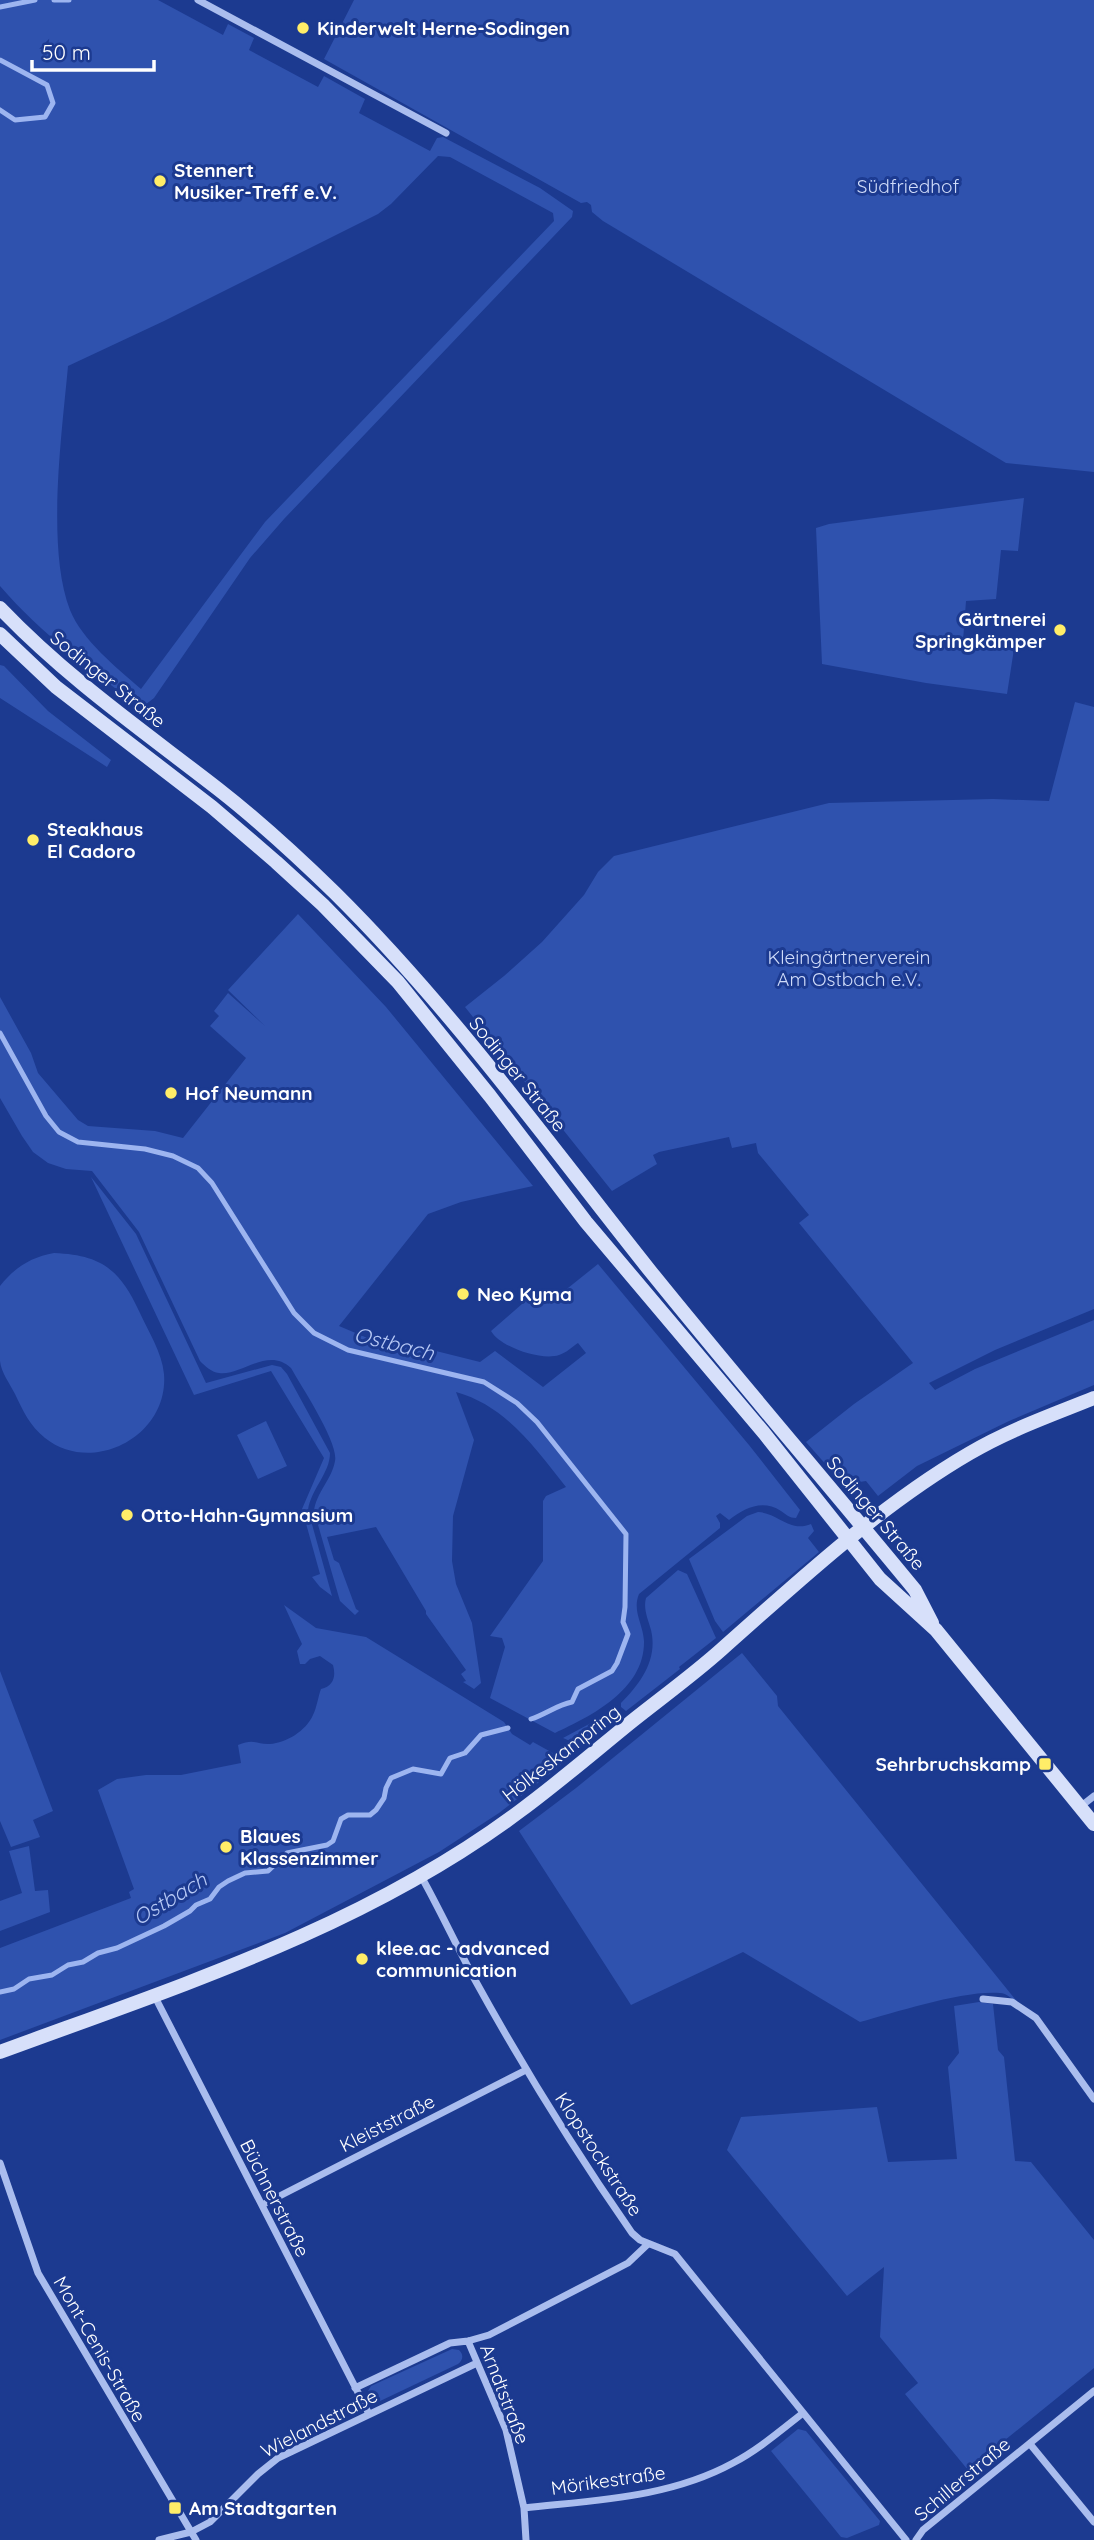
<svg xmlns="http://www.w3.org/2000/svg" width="1094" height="2540" font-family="Quicksand,sans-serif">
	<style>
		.green { fill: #2f52ae; fill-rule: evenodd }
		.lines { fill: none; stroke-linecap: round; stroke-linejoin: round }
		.stream { stroke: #9db5f0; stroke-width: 5 }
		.minor { stroke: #aabdee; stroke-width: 7 }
		.secondary { stroke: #d7e0fa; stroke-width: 14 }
		.poi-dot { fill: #ffed68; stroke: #1c3a90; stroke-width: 2.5 }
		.labels { text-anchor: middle; stroke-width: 6; stroke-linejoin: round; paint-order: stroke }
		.poi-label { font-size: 19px; font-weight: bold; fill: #fff; stroke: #1c3a90; text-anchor: start }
		.park-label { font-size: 19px; fill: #d0dcfa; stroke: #1c3a90 }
		.street-label { font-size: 19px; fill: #fff; stroke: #1c3a90 }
		.water-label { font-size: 21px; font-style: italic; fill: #b6c8f5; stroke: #1c3a90 }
	</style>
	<rect width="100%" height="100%" fill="#1c3a90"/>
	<path class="green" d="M 0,0 L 158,0 L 223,35 L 228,24 L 254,38 L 249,50 L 318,87 L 324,76 L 365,99 L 359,113 L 430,151 L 437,138 L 443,137 L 540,188 L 573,211 L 572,217 L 284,519 L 250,558 L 154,698 L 141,708 C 92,670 41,634 0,586 ZM 438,156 L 450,157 L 553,213 L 554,221 L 265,522 L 141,689 C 117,668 82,640 70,610 C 46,548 62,433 68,366 L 164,321 L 378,214 L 391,204 Z
		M 354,0 L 1094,0 L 1094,472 L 1006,463 L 603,221 L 592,212 L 591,205 L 587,202 L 581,203 L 324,59 Z
		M 1024,498 L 1018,551 L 1001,550 L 996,599 L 966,601 L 963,641 L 1014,649 L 1007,694 L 926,683 L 822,664 L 816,528 L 829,524 Z
		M 0,665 L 4,666 L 48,711 L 111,760 L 107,767 L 0,698 Z
		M 1075,702 L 1094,707 L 1094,1309 L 995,1350 L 929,1383 L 935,1390 L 975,1369 L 1094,1320 L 1094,1385 L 1009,1421 L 917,1466 L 878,1496 L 866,1481 L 853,1483 L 843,1477 L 836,1476 L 806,1442 L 854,1404 L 913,1363 L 799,1223 L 809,1215 L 758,1153 L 756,1143 L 732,1148 L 729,1137 L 659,1152 L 653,1155 L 657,1164 L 612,1191 L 465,1007 L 504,976 L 542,942 L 584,895 L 598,872 L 614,856 L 829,803 L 993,799 L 1049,801 Z
		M 298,914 L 386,1007 L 533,1186 L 461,1202 L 428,1214 L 339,1326 L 365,1337 L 428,1349 L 480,1362 L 495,1351 L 543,1387 L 586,1353 L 578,1343 C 572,1347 566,1353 559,1355 C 541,1361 500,1347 491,1331 L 530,1297 L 541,1296 L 548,1304 L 598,1264 L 749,1445 L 800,1510 L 796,1518 C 789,1518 787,1515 781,1511 C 762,1499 745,1508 729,1520 L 720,1513 L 716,1516 L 720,1523 L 720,1528 L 639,1594 C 632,1611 643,1624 644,1641 C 645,1689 592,1716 555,1733 L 490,1698 L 505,1647 L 502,1638 L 490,1636 L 543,1561 L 543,1501 L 546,1496 L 566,1487 C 535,1448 506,1406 456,1392 L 474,1440 L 453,1516 L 452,1561 L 456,1584 L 472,1623 L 481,1683 L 474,1689 L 463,1682 L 466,1681 L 461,1674 L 466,1670 L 426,1614 L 426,1611 L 376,1527 L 327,1537 L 334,1560 L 339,1563 L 356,1609 L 359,1611 L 355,1615 L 340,1601 L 314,1511 C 316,1493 332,1479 335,1461 C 339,1443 301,1386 291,1368 C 268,1346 242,1376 219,1373 C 211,1372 205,1366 200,1361 L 139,1232 L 92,1171 L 66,1169 L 48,1163 L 33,1152 L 22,1136 L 0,1098 L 0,997 L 31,1053 L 38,1073 L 78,1120 L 88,1126 L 155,1131 L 183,1138 L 246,1058 L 210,1026 L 219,1016 L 214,1011 L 228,993 L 265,1026 L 228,990 Z
		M 91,1177 L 136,1234 L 206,1383 L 272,1365 L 281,1367 L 287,1374 L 330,1453 C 330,1473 311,1489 308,1510 L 332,1596 L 320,1587 L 312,1577 L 320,1574 L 302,1509 L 324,1458 L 271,1371 L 194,1395 Z
		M 54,1253 C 100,1255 119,1268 139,1311 C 148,1331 162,1352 164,1374 C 169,1436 93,1476 45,1438 C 30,1426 23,1411 15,1394 C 10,1384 1,1372 0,1361 C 0,1338 0,1310 0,1286 C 14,1268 31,1257 54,1253 Z
		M 266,1421 L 287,1466 L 258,1479 L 237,1435 Z
		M 758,1512 C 778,1513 790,1533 811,1524 L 814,1531 L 808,1538 L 819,1552 L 723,1632 L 715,1621 L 689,1559 L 747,1516 Z
		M 678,1570 L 687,1574 L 716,1638 L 679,1667 L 680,1669 L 626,1711 L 621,1707 L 621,1703 C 641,1683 658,1659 651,1630 C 648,1619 643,1609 646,1598 Z
		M 284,1605 L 316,1628 L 366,1637 L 504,1722 L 512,1734 L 530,1745 L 533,1742 L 560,1757 L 562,1761 L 560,1766 L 499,1813 L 439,1852 L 285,1933 L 0,2040 L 0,1948 L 131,1898 L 129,1892 L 134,1889 L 98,1790 L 117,1779 L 146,1775 L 181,1775 L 241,1763 L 238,1745 C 255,1738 257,1745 270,1744 C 286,1743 306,1731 313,1715 C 317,1707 318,1697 321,1689 C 334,1686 336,1676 333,1665 L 320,1656 L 310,1659 L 305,1664 L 300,1664 L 297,1651 L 302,1644 Z
		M 742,1653 L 777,1696 L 778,1706 L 1019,2004 C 1013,2000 1007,1993 1000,1993 C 963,1990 897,2012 860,2022 L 743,1952 L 631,2005 L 519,1831 L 576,1788 Z
		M 0,1671 L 53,1811 L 33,1820 L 40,1837 L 11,1847 L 0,1821 Z
		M 606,1715 L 616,1719 L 582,1746 L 563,1738 Z
		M 29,1846 L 35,1891 L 48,1890 L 50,1912 L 0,1931 L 0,1901 L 22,1893 L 9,1851 Z
		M 979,2002 L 993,2004 L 998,2050 L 1004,2057 L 1015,2161 L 1031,2162 L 1094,2240 L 1094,2368 L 968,2470 L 905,2394 L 918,2383 L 880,2337 L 884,2267 L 847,2296 L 727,2150 L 741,2117 L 877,2107 L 888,2162 L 957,2159 L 948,2067 L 959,2053 L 954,2006 Z
		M 452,2349 L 459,2350 C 464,2355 463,2360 458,2364 L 378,2402 L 368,2398 L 368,2391 L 371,2386 Z
		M 798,2429 L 806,2431 L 880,2521 L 879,2525 L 847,2538 L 841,2537 L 771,2451 Z"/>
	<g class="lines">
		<path class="stream" d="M 54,0 L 69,0
			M 0,7 L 35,0
			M 0,60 L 47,85 L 53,103 L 45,117 L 15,120 L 0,110
			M 0,1033 L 46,1116 L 59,1132 L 78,1142 L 145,1149 L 173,1156 L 198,1168 L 212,1183 L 294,1313 L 314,1333 L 348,1350 L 484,1382 L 517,1403 L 537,1422 L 626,1534 L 625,1607 L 623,1622 L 628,1634 L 617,1663 L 612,1671 L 578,1689 L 572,1702 C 557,1705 546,1714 531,1719
			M 0,1992 L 14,1989 L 29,1979 L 52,1975 L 68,1965 L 83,1962 L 98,1953 L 117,1948 L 164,1926 L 190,1911 L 196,1905 L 210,1899 L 219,1887 L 228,1881 L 245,1873 L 268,1871 L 287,1853 L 327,1845 L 333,1841 L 341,1819 L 348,1815 L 370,1815 L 376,1810 L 384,1798 L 386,1788 L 391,1778 L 413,1769 L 441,1774 L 450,1758 L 465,1753 L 481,1735 L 508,1728"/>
		<path class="minor" d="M 198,0 L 446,133
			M 1080,1807 L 1094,1796
			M 421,1876 C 440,1910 456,1945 475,1980 C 523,2067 575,2151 632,2233 L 640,2240 L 675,2254 L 906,2540
			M 154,1995 L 369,2414
			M 983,1999 L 1012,2002 L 1036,2018 L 1094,2099
			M 0,2163 L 38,2273 L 196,2540
			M 262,2205 L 526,2070
			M 468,2341 L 506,2430 L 524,2508 L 526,2540
			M 355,2388 L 450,2343 L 468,2341 L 489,2335 L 628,2263 L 648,2244
			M 1030,2444 L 1094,2522
			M 524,2508 C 595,2500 669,2498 733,2463 C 758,2450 780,2431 803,2413
			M 159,2540 L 191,2532 L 210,2522 L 258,2474 L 278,2458 L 477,2363
			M 916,2540 L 923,2530 L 1094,2391"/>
		<path class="secondary" d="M 0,608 C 67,678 142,730 218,789 C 259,821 298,857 335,893 C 452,1009 549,1144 651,1272 C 738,1380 828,1484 915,1590 L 932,1623
			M 0,634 L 56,687 L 212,807 L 276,862 L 323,905 L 398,982 L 490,1096 L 586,1222 L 764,1433 L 880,1579 L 936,1630 L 1094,1824
			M 0,2052 C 179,1986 365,1927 520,1811 C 558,1783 594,1752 631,1722 C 661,1698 693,1675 722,1649 C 800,1580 879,1506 970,1453 C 1009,1430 1052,1415 1094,1398"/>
	</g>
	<g class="poi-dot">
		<circle cx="303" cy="28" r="7"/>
		<circle cx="160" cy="181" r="7"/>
		<circle cx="1060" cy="630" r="7"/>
		<circle cx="33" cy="840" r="7"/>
		<circle cx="171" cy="1093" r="7"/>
		<circle cx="463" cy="1294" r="7"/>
		<circle cx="127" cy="1515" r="7"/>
		<rect x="1038" y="1757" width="14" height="14" rx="3.5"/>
		<circle cx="226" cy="1847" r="7"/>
		<circle cx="362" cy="1959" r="7"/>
		<rect x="168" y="2501" width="14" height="14" rx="3.5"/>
	</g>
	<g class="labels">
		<g class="poi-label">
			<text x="317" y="35">Kinderwelt Herne-Sodingen</text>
			<text x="174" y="177">Stennert<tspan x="174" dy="22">Musiker-Treff e.V.</tspan></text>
			<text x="1046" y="626" text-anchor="end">Gärtnerei<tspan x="1046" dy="22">Springkämper</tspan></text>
			<text x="47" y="836">Steakhaus<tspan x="47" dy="22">El Cadoro</tspan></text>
			<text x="185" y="1100">Hof Neumann</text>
			<text x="477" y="1301">Neo Kyma</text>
			<text x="141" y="1522">Otto-Hahn-Gymnasium</text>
			<text x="1031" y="1771" text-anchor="end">Sehrbruchskamp</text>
			<text x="240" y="1843">Blaues<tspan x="240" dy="22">Klassenzimmer</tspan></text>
			<text x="376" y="1955">klee.ac - advanced<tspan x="376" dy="22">communication</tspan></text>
			<text x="189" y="2515">Am Stadtgarten</text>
		</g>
		<g class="park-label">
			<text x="908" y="193">Südfriedhof</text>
			<text x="849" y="964">Kleingärtnerverein<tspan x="849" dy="22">Am Ostbach e.V.</tspan></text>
		</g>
		<g class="street-label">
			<text transform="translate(108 679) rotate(39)" y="7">Sodinger Straße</text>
			<text transform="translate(518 1074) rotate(51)" y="7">Sodinger Straße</text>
			<text transform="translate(876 1513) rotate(50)" y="7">Sodinger Straße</text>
			<text transform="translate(561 1753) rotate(-38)" y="7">Hölkeskampring</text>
			<text transform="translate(387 2123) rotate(-27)" y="7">Kleiststraße</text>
			<text transform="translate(599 2154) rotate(57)" y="7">Klopstockstraße</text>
			<text transform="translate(275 2198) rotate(63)" y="7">Büchnerstraße</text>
			<text transform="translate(100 2349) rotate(60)" y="7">Mont-Cenis-Straße</text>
			<text transform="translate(505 2394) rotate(69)" y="7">Arndtstraße</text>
			<text transform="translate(319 2423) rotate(-27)" y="7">Wielandstraße</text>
			<text transform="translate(962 2479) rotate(-40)" y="7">Schillerstraße</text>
			<text transform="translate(608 2480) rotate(-8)" y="7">Mörikestraße</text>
		</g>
		<g class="water-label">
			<text transform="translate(394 1344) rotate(14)" y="7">Ostbach</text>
			<text transform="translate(170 1899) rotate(-31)" y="7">Ostbach</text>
		</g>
	</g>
	<path d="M32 60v10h122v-10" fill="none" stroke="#ffffff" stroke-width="3.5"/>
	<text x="42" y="60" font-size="21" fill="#ffffff" stroke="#1c3a90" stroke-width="5" paint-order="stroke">50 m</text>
</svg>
